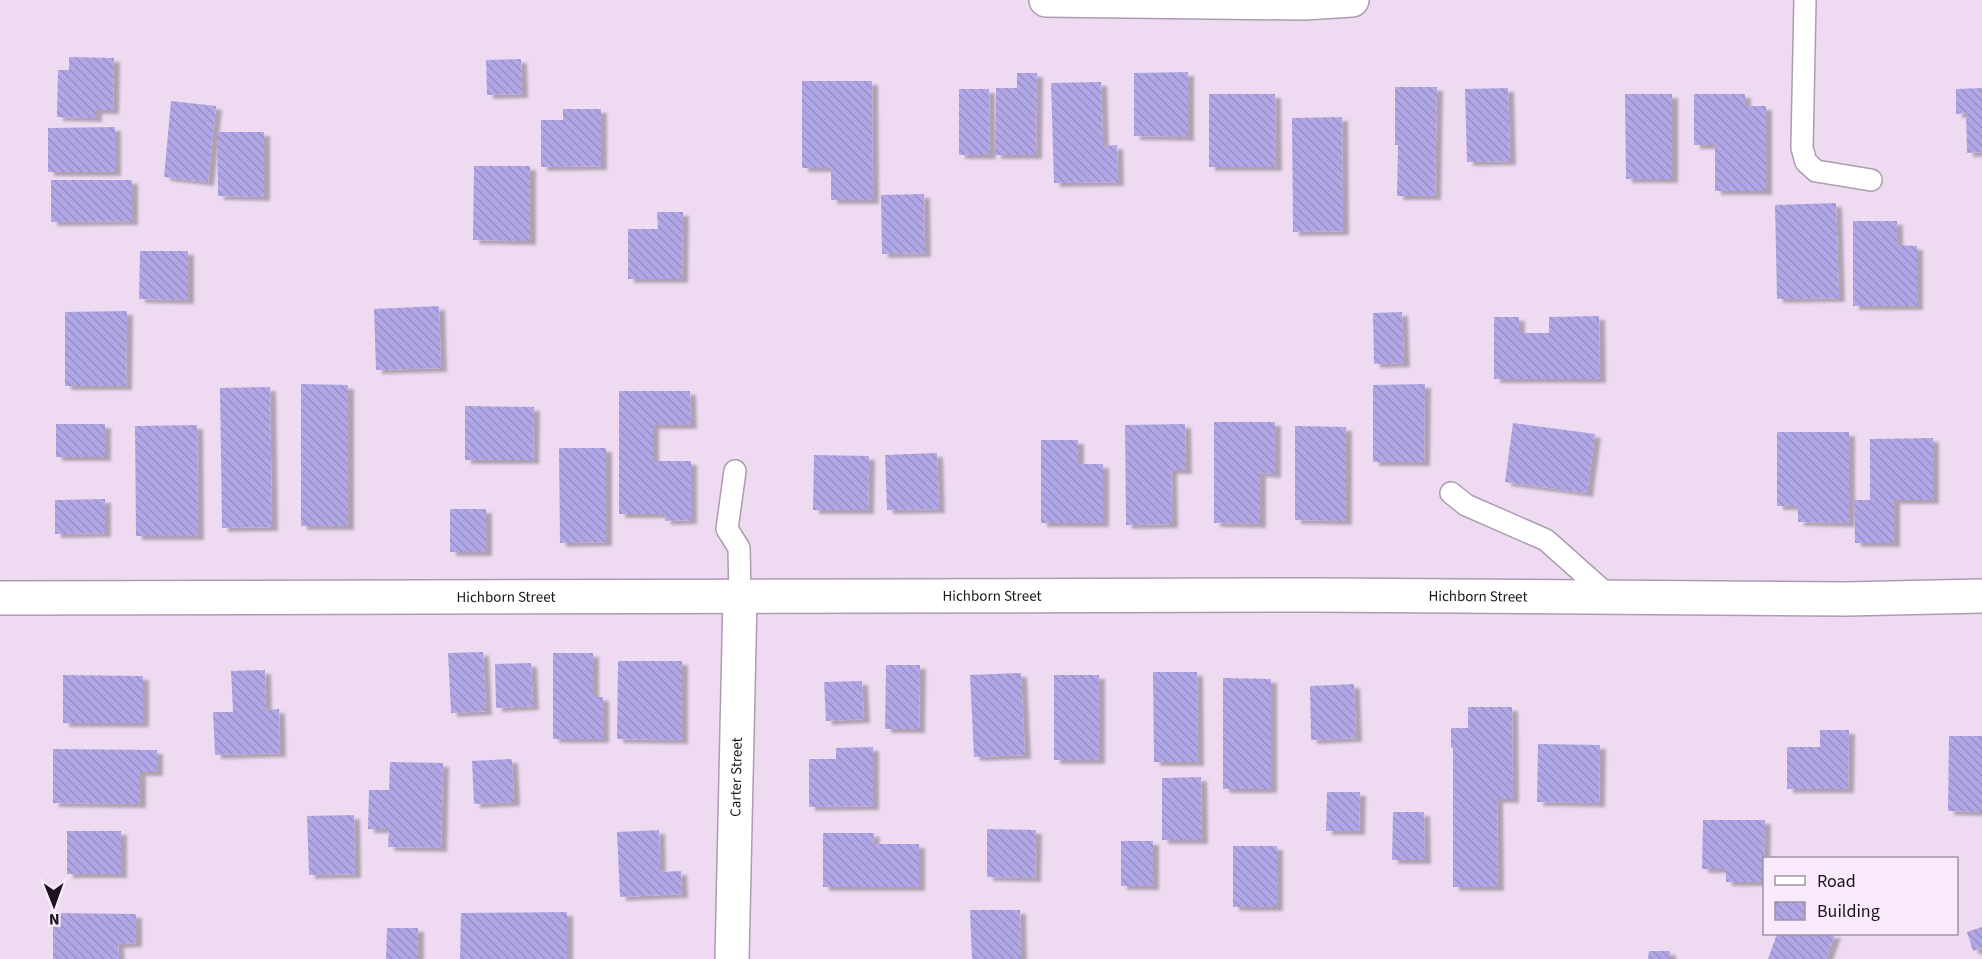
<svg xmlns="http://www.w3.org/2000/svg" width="1982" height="959" font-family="'Source Sans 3',sans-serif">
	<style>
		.building { fill: url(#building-back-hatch); filter: url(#shadow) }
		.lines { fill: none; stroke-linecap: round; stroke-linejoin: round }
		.lane-casing { stroke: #ad9cb1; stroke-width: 24 }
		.street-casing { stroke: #ad9cb1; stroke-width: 36 }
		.lane { stroke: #fff; stroke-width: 21 }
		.street { stroke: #fff; stroke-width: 33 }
		.labels { text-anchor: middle; stroke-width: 6; stroke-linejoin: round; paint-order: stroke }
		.street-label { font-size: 15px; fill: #1b141c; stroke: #f9eafc }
	</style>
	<defs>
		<pattern id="building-back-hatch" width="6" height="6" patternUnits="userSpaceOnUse" patternTransform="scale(1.5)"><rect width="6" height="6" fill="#b2a7e6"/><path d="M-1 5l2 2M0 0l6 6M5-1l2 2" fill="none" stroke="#988fc5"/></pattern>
		<filter id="shadow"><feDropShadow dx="6" dy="4" stdDeviation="1.5" flood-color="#0004"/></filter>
	</defs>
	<rect width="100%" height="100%" fill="#eedbf2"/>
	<path class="building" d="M 69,57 L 114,58 L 113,110 L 96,110 L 96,118 L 57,117 L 58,70 L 69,70 Z
		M 521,59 L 522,94 L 487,95 L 486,60 Z
		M 1188,72 L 1188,137 L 1134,136 L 1134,73 Z
		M 1017,73 L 1037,73 L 1036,155 L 995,155 L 996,88 L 1017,88 Z
		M 802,81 L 872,81 L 873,200 L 831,200 L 831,168 L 802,168 Z
		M 1101,82 L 1103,146 L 1117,145 L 1118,182 L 1054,183 L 1051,83 Z
		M 1395,87 L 1437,87 L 1435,196 L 1397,196 L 1398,145 L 1395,145 Z
		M 1508,88 L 1510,161 L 1467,162 L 1465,89 Z
		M 1982,88 L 1982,152 L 1967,153 L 1966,113 L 1956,114 L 1956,89 Z
		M 959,89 L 989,89 L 990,155 L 959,155 Z
		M 1209,94 L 1275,94 L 1276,167 L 1209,167 Z
		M 1625,94 L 1672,94 L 1672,179 L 1626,179 Z
		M 1694,94 L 1745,94 L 1745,106 L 1766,106 L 1766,191 L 1715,191 L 1715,145 L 1694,145 Z
		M 171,101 L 216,106 L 208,182 L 164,177 Z
		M 563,109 L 601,109 L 601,166 L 541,167 L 541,120 L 563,120 Z
		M 1342,117 L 1343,231 L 1293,232 L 1292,118 Z
		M 115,127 L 115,172 L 48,172 L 48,128 Z
		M 217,132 L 264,132 L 264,197 L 218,196 Z
		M 474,166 L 530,166 L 530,241 L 473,240 Z
		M 51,180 L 132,180 L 132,221 L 51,222 Z
		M 924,194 L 925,253 L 882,254 L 881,195 Z
		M 1836,203 L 1839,298 L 1777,299 L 1775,205 Z
		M 657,212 L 683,212 L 682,279 L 628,279 L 628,229 L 658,229 Z
		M 1853,221 L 1897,221 L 1897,245 L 1917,246 L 1917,306 L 1853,306 Z
		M 140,251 L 188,251 L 188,300 L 139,299 Z
		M 439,306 L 441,368 L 376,370 L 374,309 Z
		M 127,311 L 126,386 L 65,386 L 65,312 Z
		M 1402,312 L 1404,363 L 1374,364 L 1373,313 Z
		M 1599,316 L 1600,379 L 1494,379 L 1494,317 L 1519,317 L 1519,333 L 1549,333 L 1549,317 Z
		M 301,384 L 348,385 L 348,526 L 301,526 Z
		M 1425,384 L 1424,462 L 1373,462 L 1373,385 Z
		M 270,387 L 272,527 L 222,528 L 220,388 Z
		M 619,391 L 690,391 L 691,425 L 653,425 L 653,461 L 691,461 L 691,520 L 665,521 L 665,514 L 619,514 Z
		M 465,406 L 534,407 L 533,460 L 465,460 Z
		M 1214,422 L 1275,422 L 1275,474 L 1260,473 L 1260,524 L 1214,523 Z
		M 1513,423 L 1595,434 L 1587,493 L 1505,482 Z
		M 56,424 L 105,424 L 105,457 L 56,457 Z
		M 1185,424 L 1186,470 L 1171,470 L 1172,524 L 1126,525 L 1125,425 Z
		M 197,425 L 198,536 L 136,536 L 135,426 Z
		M 1295,426 L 1346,427 L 1346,521 L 1295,520 Z
		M 1777,432 L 1849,432 L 1849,523 L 1798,522 L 1798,506 L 1777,506 Z
		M 1933,438 L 1933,500 L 1894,500 L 1894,543 L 1855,543 L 1854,500 L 1870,500 L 1870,439 Z
		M 1041,440 L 1078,440 L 1078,464 L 1103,464 L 1103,523 L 1041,523 Z
		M 559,448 L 606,448 L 606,542 L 560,543 Z
		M 937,453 L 939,509 L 887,510 L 885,455 Z
		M 814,455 L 869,456 L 868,510 L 813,510 Z
		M 105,499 L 105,533 L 55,534 L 55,500 Z
		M 450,509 L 486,509 L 486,552 L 450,552 Z
		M 483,652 L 486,711 L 451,713 L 448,653 Z
		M 553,653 L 593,653 L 593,697 L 603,697 L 603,739 L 553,739 Z
		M 618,661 L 682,661 L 682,740 L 617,739 Z
		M 531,663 L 533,706 L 496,708 L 495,664 Z
		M 886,665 L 920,665 L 919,729 L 885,729 Z
		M 265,670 L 266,710 L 279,709 L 280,753 L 215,755 L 213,712 L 233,712 L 231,671 Z
		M 1153,672 L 1197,672 L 1198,762 L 1154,762 Z
		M 1021,673 L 1025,755 L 974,757 L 970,675 Z
		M 63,675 L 143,676 L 143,723 L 63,723 Z
		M 1054,675 L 1099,675 L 1099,760 L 1054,760 Z
		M 1223,678 L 1271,679 L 1271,789 L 1223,789 Z
		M 862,681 L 864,719 L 826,721 L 824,682 Z
		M 1354,684 L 1356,738 L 1311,740 L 1310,686 Z
		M 1468,707 L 1512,707 L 1513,799 L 1497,799 L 1498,887 L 1453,887 L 1453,748 L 1451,748 L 1451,728 L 1468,728 Z
		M 1820,730 L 1849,730 L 1848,789 L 1787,789 L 1787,747 L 1820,747 Z
		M 1949,736 L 1982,736 L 1982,812 L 1948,811 Z
		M 1538,744 L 1600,745 L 1599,803 L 1537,802 Z
		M 873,747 L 873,806 L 809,807 L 809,759 L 836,759 L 836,748 Z
		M 53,749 L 157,750 L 157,772 L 140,772 L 140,804 L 53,803 Z
		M 512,759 L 514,802 L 474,804 L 472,761 Z
		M 390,762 L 443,763 L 441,848 L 388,847 L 389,829 L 368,829 L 369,790 L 389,790 Z
		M 1201,777 L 1202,840 L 1162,840 L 1162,778 Z
		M 1327,792 L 1360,792 L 1359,831 L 1326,831 Z
		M 1393,812 L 1424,812 L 1425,860 L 1392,860 Z
		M 354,815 L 355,874 L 309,875 L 307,816 Z
		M 1703,820 L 1765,820 L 1764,882 L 1726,882 L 1726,869 L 1702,869 Z
		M 987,829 L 1036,830 L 1035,878 L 987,877 Z
		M 659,830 L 660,872 L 681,871 L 682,894 L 620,897 L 617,832 Z
		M 67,831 L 121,831 L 121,874 L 67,874 Z
		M 823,833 L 874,833 L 873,844 L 919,844 L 919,887 L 823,887 Z
		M 1121,841 L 1153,841 L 1153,886 L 1121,886 Z
		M 1233,846 L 1277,846 L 1277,907 L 1233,907 Z
		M 970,910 L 1020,910 L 1021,959 L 972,959 Z
		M 567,912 L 567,959 L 460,959 L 461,913 Z
		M 53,913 L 136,914 L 136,943 L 118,944 L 119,959 L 53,959 Z
		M 1982,927 L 1982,948 L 1973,951 L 1967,932 Z
		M 387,928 L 418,928 L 418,959 L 386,959 Z
		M 1777,934 L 1835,934 L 1826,959 L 1768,959 Z
		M 1649,951 L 1670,951 L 1670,959 L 1648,959 Z"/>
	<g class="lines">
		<g class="lane-casing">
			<path id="lane" d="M 1805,0 L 1802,148 L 1806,162 L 1816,171 L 1871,180
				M 735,471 L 727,529 L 739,548 L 740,597
				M 1451,493 L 1466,505 L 1546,540 L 1610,597"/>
		</g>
		<g class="street-casing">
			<g id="street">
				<path d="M 1046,0 L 1304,3 L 1352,0"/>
				<path id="s1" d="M 0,598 L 1316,595 L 1846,599 L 1982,596"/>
				<path id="s2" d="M 732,959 L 740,597"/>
			</g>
		</g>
		<use href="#lane" class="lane"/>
		<use href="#street" class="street"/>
	</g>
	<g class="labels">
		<g class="street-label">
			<text dy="5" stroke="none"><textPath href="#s1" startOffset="992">Hichborn Street</textPath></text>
			<text dy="5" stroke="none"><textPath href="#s1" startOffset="1478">Hichborn Street</textPath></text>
			<text dy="5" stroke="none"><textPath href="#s1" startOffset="506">Hichborn Street</textPath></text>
			<text dy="5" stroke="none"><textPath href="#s2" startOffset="182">Carter Street</textPath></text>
		</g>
	</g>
	<rect x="1763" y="857" width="195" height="78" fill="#f9eafc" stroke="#a094a2" stroke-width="1.5"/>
	<rect x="1775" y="876" width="30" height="9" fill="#ffffff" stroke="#a094a2" stroke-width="1.5"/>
	<text x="1817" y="887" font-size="18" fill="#1b141c">Road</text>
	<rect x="1775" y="902" width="30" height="18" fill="url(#building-back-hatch)" stroke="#a094a2" stroke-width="1.5"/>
	<text x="1817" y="917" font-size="18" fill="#1b141c">Building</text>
	<g transform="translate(54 905) rotate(179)" stroke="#f9eafc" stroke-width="4.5" paint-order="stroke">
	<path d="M0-4.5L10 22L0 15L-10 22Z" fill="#1b141c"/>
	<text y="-9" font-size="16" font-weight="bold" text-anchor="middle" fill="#1b141c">N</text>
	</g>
</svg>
